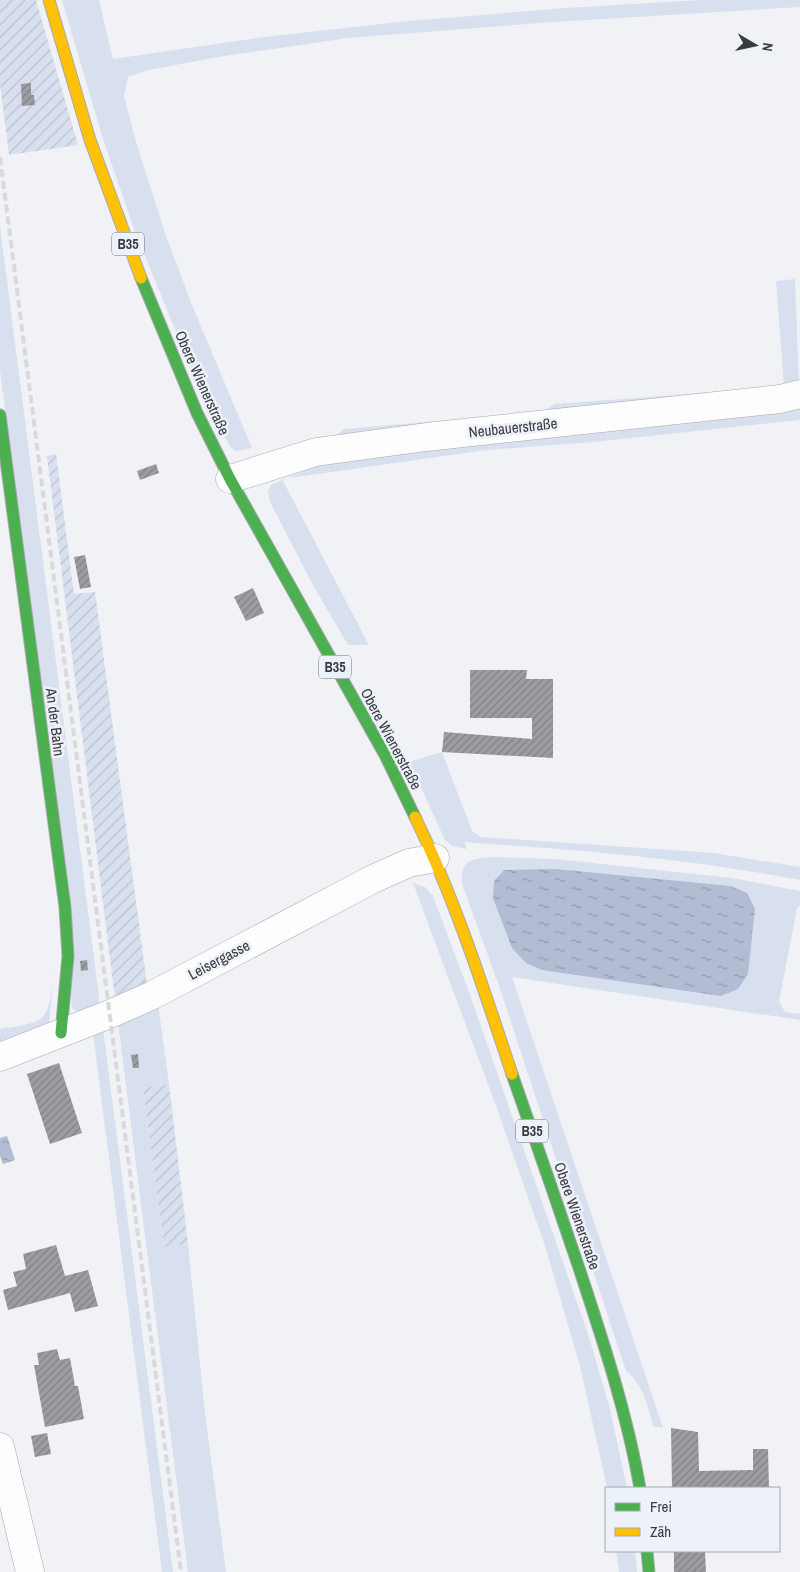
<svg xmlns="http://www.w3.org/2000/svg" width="800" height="1572" font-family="'Archivo Narrow',sans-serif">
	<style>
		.green { fill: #d8e0ef }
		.garden { fill: url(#garden-furrows) }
		.water { fill: url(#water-ripples) }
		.building { fill: url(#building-hatch) }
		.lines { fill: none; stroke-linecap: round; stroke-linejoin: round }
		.street-casing { stroke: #a8a9ac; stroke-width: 29 }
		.fast-casing { stroke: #a8a9ac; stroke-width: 13 }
		.slow-casing { stroke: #a8a9ac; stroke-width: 13 }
		.street { stroke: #fdfdfe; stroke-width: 28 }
		.fast { stroke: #4caf50; stroke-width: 11 }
		.slow { stroke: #ffc107; stroke-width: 11 }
		.rail { stroke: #d9d9db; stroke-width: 4; stroke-dasharray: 8 4; stroke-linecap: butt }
		.labels { text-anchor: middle; stroke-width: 5; stroke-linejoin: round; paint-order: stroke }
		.shield { fill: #edf1f9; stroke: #6f7276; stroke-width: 1 }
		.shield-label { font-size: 14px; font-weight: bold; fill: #393b3e }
		.street-label { font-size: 15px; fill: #393b3e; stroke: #edf1f9 }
	</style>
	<defs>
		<pattern id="garden-furrows" width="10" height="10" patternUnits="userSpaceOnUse" patternTransform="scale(1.25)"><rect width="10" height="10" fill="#d8e0ef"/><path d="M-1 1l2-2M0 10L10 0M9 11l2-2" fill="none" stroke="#bac1ce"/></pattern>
		<pattern id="water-ripples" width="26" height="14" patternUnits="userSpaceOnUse" patternTransform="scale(1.25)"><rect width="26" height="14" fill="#b2bcd2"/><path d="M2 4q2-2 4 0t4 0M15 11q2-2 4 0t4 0" fill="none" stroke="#929aac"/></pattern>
		<pattern id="building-hatch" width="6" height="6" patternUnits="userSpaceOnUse" patternTransform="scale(1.25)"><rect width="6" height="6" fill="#9b9da0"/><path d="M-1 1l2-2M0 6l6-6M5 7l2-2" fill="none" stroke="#7f8184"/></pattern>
	</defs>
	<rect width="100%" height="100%" fill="#f0f2f6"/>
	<path class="green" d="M 62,0 L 99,0 L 113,59 L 264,37 L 399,22 L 566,8 L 700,0 L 800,0 L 800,7 L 554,22 L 348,38 L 224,56 L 148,70 L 128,77 L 124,96 L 136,142 L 165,233 L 192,305 L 252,448 L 236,451 L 231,448 L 208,409 L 135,232 L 102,136 Z
		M 0,226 L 100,1005 L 79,1013 L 72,1008 L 25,564 L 0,370 Z
		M 795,279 L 799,384 L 778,391 L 331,440 L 344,429 L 542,412 L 555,404 L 784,387 L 776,281 Z
		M 800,405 L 800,420 L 594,442 L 487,450 L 282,479 L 369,645 L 348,645 L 314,587 L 270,502 L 268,492 L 271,485 L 318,465 L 428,446 Z
		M 442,752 L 472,831 L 481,837 L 714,853 L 800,867 L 800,880 C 720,865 638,855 557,849 C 526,846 496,845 465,842 L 467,849 L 453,846 L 445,840 L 409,762 Z
		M 495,857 L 556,859 L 732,878 L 800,891 L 800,906 L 797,908 L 779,1002 L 785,1012 L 800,1014 L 800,1020 L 512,977 L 663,1428 L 653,1426 C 648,1406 643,1384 626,1371 L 498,983 L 462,884 C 460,857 474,859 495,857 Z
		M 413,883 L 425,887 L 433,896 L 469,992 L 588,1334 L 610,1409 L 627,1488 L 607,1488 L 580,1366 L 545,1246 L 495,1103 Z
		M 55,964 L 49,1023 L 36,1031 L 0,1044 L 0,1029 C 11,1027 33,1025 42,1018 C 52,1009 53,978 55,964 Z
		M 158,1004 L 169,1084 L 143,1088 L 164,1247 L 188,1244 L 205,1413 L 226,1572 L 188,1572 L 118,1023 Z
		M 103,1028 L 173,1572 L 162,1572 L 93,1033 Z
		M 616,1551 L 635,1551 L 637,1572 L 619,1572 Z"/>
	<path class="garden" d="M 0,0 L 36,0 L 78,145 L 9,155 L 0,85 Z
		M 56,454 L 74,594 L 95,592 L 147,985 L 115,999 L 47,456 Z
		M 169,1084 L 188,1244 L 164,1247 L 143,1088 Z"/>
	<path class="water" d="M 555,869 L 731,886 L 747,893 L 755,909 L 748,974 L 738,989 L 721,996 L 542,970 L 526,963 L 512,948 L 493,898 L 494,881 L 504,870 Z
		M 7,1136 L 15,1160 L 3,1164 L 0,1156 L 0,1138 Z"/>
	<path class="building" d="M 31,83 L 31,95 L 34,95 L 35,105 L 22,106 L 21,84 Z
		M 156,464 L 159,473 L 140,480 L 137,471 Z
		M 85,555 L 91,587 L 80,589 L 74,557 Z
		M 253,588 L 264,613 L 246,621 L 234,597 Z
		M 470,670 L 527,670 L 526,679 L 553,679 L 553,758 L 442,752 L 444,732 L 532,739 L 532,718 L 470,718 Z
		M 87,960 L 88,970 L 81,971 L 80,961 Z
		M 138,1054 L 139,1068 L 133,1068 L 131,1055 Z
		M 59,1063 L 82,1133 L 50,1144 L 27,1074 Z
		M 56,1245 L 65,1276 L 88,1270 L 98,1306 L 75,1312 L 70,1293 L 8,1310 L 3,1290 L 17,1286 L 13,1272 L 26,1269 L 23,1254 Z
		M 57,1349 L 60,1360 L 70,1358 L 75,1386 L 78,1386 L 84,1419 L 45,1427 L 34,1365 L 39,1365 L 37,1353 Z
		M 671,1428 L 698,1432 L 699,1471 L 753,1470 L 753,1449 L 768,1449 L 769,1488 L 672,1488 Z
		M 47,1433 L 51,1454 L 35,1457 L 31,1436 Z
		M 674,1551 L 705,1551 L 706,1572 L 674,1572 Z"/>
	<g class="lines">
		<g class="street-casing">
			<path id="street" d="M 230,479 L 316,452 L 426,437 L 780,399 L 800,394
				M 0,1057 L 110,1014 L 153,995 L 373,879 L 409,863 L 435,858
				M 0,1447 L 30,1572"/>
		</g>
		<g class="fast-casing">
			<path id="fast" d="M 141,278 L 197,413 L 230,479 L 385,755 L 415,817
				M 0,415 L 65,907 L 68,956 L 61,1033
				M 512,1074 C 535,1139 557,1203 579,1268 C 603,1341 627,1413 640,1488
				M 647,1551 L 649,1572"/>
		</g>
		<g class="slow-casing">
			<path id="slow" d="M 49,0 L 90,140 L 141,278
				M 415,817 C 455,899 483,987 512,1074"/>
		</g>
		<use href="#street" class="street"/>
		<use href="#fast" class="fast"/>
		<use href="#slow" class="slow"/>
		<path class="rail" d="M 0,157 L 181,1572"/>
	</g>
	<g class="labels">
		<g class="shield">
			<rect x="112" y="232.5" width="32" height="23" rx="4"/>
			<rect x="319" y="655.5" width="32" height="23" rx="4"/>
			<rect x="516" y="1119.5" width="32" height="23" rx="4"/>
		</g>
		<g class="shield-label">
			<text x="128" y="249">B35</text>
			<text x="335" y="672">B35</text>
			<text x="532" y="1136">B35</text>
		</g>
		<g class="street-label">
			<text transform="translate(202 383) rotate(66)" y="5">Obere Wienerstraße</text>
			<text transform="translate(513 428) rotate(-6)" y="5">Neubauerstraße</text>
			<text transform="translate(55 722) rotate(83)" y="5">An der Bahn</text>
			<text transform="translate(391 739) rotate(62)" y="5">Obere Wienerstraße</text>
			<text transform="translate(219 960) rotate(-28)" y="5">Leisergasse</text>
			<text transform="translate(577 1216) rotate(71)" y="5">Obere Wienerstraße</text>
		</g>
	</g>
	<rect x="605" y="1487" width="175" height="65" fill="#edf1f9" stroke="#a5a8ae"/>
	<rect x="615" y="1503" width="25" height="8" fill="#4caf50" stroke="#a5a8ae"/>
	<text x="650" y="1512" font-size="15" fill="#393b3e">Frei</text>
	<rect x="615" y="1528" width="25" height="8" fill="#ffc107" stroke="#a5a8ae"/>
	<text x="650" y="1537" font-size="15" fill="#393b3e">Zäh</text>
	<g transform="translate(755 45) rotate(99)" stroke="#edf1f9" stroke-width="4" paint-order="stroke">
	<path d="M0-4L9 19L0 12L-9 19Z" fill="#393b3e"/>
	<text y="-8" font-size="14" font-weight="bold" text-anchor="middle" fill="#393b3e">N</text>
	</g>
</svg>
